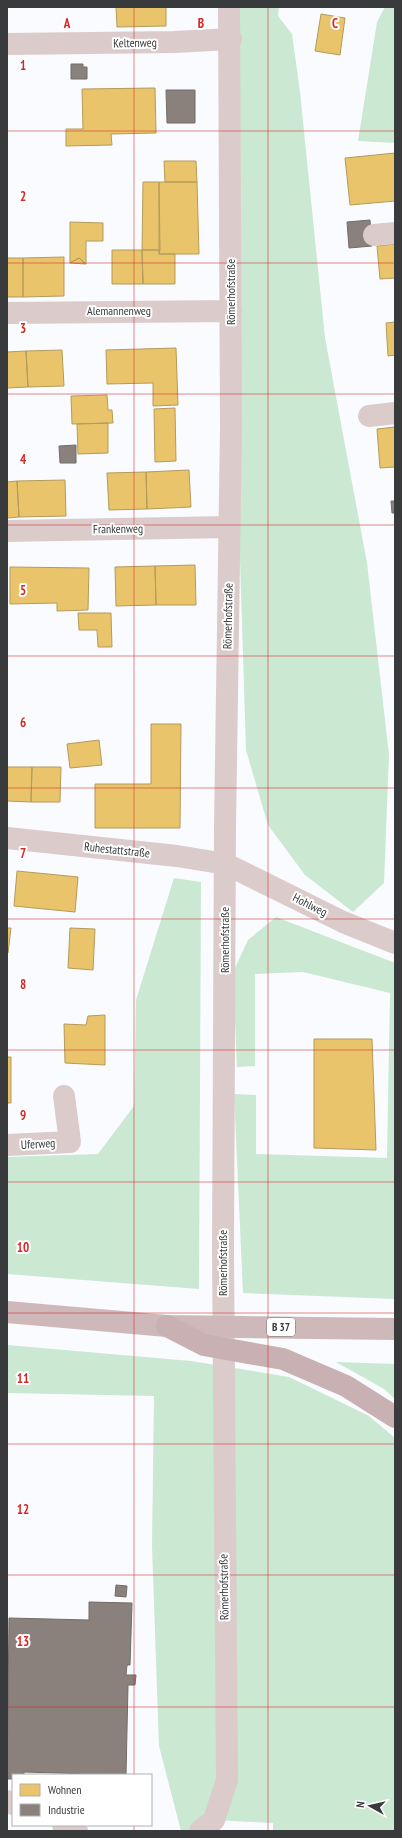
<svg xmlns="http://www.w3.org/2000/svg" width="402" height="1838" font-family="'PT Sans Narrow',sans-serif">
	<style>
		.green { fill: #cae8d2 }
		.homes { fill: #e9c46a; stroke: #b49b5c }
		.industry { fill: #8a817c; stroke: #716c69 }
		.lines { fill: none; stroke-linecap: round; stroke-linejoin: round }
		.minor { stroke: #dccbcb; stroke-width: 22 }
		.major { stroke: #ceb8b9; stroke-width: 22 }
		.highway { stroke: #c9b0b2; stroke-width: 22 }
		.grid { fill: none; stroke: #d62828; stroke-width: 1; stroke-opacity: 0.55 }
		.labels { text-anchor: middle; stroke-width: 4; stroke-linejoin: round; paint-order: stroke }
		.shield { fill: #fff; stroke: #747576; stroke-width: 1 }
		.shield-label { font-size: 11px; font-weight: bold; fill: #383a3c }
		.street-label { font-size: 12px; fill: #383a3c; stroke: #fff }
		.grid-label { font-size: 13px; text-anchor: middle; font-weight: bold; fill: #d62828; stroke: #fff; stroke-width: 4; stroke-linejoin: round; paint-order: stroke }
	</style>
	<rect width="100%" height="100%" fill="#f9fbfe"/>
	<path class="green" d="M 238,7 L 279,7 L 278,16 L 292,34 L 300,92 L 325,338 L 367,563 L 389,755 L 384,883 L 353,912 L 305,875 L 268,825 L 246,750 L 239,528 Z
		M 385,7 L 395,7 L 395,143 L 358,141 L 377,22 Z
		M 174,878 L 201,882 L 199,1289 L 7,1274 L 7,1157 L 98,1154 L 134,1106 L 136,1000 Z
		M 276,917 L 395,963 L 395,1299 L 243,1293 L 234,1094 L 256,1095 L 256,1154 L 387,1158 L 390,993 L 303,972 L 255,974 L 255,1066 L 237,1067 L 233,972 L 248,940 Z
		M 7,1345 L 191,1361 L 289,1377 L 369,1416 L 395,1438 L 395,1831 L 273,1831 L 273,1823 L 214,1820 L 200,1831 L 181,1831 L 159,1746 L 152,1546 L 154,1396 L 7,1393 Z
		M 336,1362 L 395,1364 L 395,1399 L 384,1389 Z"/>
	<path class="homes" d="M 116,7 L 166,7 L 166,26 L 117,27 Z
		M 321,14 L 345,18 L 340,55 L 315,51 Z
		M 155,88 L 156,133 L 111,134 L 112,145 L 66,146 L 66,129 L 83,129 L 82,89 Z
		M 395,153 L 395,201 L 350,205 L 345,158 Z
		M 164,161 L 196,161 L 197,182 L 165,182 Z
		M 143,182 L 159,182 L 160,250 L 142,250 Z
		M 159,182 L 197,182 L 199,254 L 159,254 Z
		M 70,222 L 103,223 L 103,241 L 86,241 L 86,264 L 79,258 L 70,263 Z
		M 395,244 L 395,278 L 380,279 L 377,246 Z
		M 112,250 L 142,250 L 143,284 L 112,284 Z
		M 142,250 L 160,250 L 159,254 L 175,254 L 175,284 L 143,284 Z
		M 64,257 L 64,296 L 23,297 L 23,258 Z
		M 7,258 L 23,258 L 23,297 L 7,297 Z
		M 79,258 L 86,264 L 70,263 Z
		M 395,322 L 395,355 L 388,356 L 386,323 Z
		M 176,348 L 178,405 L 153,406 L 153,383 L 107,384 L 106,350 Z
		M 62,350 L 64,386 L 28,387 L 26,351 Z
		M 26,351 L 28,387 L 7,388 L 7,352 Z
		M 107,395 L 108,410 L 112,410 L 113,423 L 72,424 L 71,396 Z
		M 175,408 L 176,461 L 155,462 L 154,409 Z
		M 108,423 L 108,453 L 78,454 L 77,424 Z
		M 395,427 L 395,467 L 380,468 L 377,429 Z
		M 189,470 L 191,507 L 147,509 L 146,472 Z
		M 146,472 L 147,509 L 109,510 L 107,473 Z
		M 65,480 L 66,516 L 19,517 L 17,481 Z
		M 17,481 L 19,517 L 7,518 L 7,482 Z
		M 195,565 L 196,605 L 156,605 L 155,566 Z
		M 155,566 L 156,605 L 116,606 L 115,567 Z
		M 10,567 L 89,568 L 88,610 L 57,611 L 57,603 L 10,604 Z
		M 78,613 L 111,613 L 112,647 L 98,647 L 97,630 L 79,630 Z
		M 151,724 L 181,724 L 180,828 L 95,828 L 95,784 L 151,784 Z
		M 99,740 L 102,765 L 70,768 L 67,744 Z
		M 7,767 L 32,767 L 31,802 L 7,801 Z
		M 32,767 L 61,767 L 60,802 L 31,802 Z
		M 17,871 L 78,877 L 75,912 L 14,906 Z
		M 7,928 L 11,928 L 8,953 L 7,952 Z
		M 70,928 L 95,929 L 93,970 L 68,968 Z
		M 105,1015 L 105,1065 L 65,1063 L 64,1024 L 86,1025 L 88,1016 Z
		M 314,1039 L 372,1039 L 376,1150 L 314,1148 Z
		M 7,1057 L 11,1057 L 11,1103 L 7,1103 Z"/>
	<path class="industry" d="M 71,64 L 83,64 L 83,67 L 87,67 L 87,79 L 71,79 Z
		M 166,90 L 195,90 L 195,123 L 167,123 Z
		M 370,220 L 372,246 L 349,248 L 347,222 Z
		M 76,445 L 76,463 L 60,463 L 59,446 Z
		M 391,501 L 395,501 L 395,513 L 392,513 Z
		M 116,1585 L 127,1586 L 126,1597 L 115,1596 Z
		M 89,1602 L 132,1603 L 130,1665 L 127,1665 L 126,1675 L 136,1675 L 135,1685 L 128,1685 L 126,1775 L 24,1772 L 24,1775 L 13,1775 L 13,1779 L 7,1779 L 9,1618 L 89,1620 Z"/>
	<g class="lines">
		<path class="minor" d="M 7,44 L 174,42 L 231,39
			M 374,235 L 395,233
			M 7,313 L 231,311
			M 369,416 L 395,413
			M 7,531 L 229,527
			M 7,838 L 177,856 L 226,864 L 343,922 L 395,943
			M 7,1145 L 70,1142 L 64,1096
			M 7,1801 L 13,1804
			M 63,1825 L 77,1831
			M 200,1831 L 214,1820 L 227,1780 L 223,1248 L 225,827 L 231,427 L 229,7"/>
		<path class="major" d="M 7,1312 L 167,1326 L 395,1329"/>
		<path class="highway" d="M 167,1326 L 204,1345 L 283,1359 L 346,1386 L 395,1417"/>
	</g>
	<path class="grid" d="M 134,7 L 134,1775M 268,7 L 268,1831M 7,131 L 395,131M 7,263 L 395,263M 7,394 L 395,394M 7,525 L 395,525M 7,656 L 395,656M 7,788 L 395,788M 7,919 L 395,919M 7,1050 L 395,1050M 7,1182 L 395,1182M 7,1313 L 395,1313M 7,1444 L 395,1444M 7,1575 L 395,1575M 7,1707 L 395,1707M 134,1825 L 134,1831"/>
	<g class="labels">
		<rect class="shield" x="267" y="1318" width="28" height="18" rx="3"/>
		<g class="shield-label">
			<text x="281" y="1331">B 37</text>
		</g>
		<g class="street-label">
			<text transform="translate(135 43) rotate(-1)" y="4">Keltenweg</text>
			<text transform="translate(231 292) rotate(-90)" y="4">Römerhofstraße</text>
			<text x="119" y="315">Alemannenweg</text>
			<text transform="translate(118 529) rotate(-1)" y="4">Frankenweg</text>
			<text transform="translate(228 616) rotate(-89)" y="4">Römerhofstraße</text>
			<text transform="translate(117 850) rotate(6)" y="4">Ruhestattstraße</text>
			<text transform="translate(310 905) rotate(27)" y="4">Hohlweg</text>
			<text transform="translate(225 940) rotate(-90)" y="4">Römerhofstraße</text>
			<text transform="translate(38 1144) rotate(-3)" y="4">Uferweg</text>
			<text transform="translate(223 1263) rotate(-90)" y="4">Römerhofstraße</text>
			<text transform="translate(224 1587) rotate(-91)" y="4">Römerhofstraße</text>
		</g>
	</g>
	<g class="grid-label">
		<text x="67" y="28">A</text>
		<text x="201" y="28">B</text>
		<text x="335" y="28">C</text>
		<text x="23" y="70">1</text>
		<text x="23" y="201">2</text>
		<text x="23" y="333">3</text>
		<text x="23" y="464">4</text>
		<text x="23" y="595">5</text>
		<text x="23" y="727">6</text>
		<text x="23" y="858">7</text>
		<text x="23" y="989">8</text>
		<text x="23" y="1120">9</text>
		<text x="23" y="1252">10</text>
		<text x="23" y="1383">11</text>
		<text x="23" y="1514">12</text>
		<text x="23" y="1646">13</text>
	</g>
	<rect width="402" height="1838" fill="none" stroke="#383a3c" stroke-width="16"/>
	<rect x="12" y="1774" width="140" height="52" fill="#ffffff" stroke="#afb0b1"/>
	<rect x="20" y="1784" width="20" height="12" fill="#e9c46a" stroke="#afb0b1"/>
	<text x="48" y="1794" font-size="12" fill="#383a3c">Wohnen</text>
	<rect x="20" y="1804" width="20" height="12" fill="#8a817c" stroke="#afb0b1"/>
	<text x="48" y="1814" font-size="12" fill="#383a3c">Industrie</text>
	<g transform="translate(370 1806) rotate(278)" stroke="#ffffff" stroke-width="3" paint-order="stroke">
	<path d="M0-3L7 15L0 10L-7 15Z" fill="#383a3c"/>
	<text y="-6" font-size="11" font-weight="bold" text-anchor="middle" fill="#383a3c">N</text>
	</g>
</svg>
